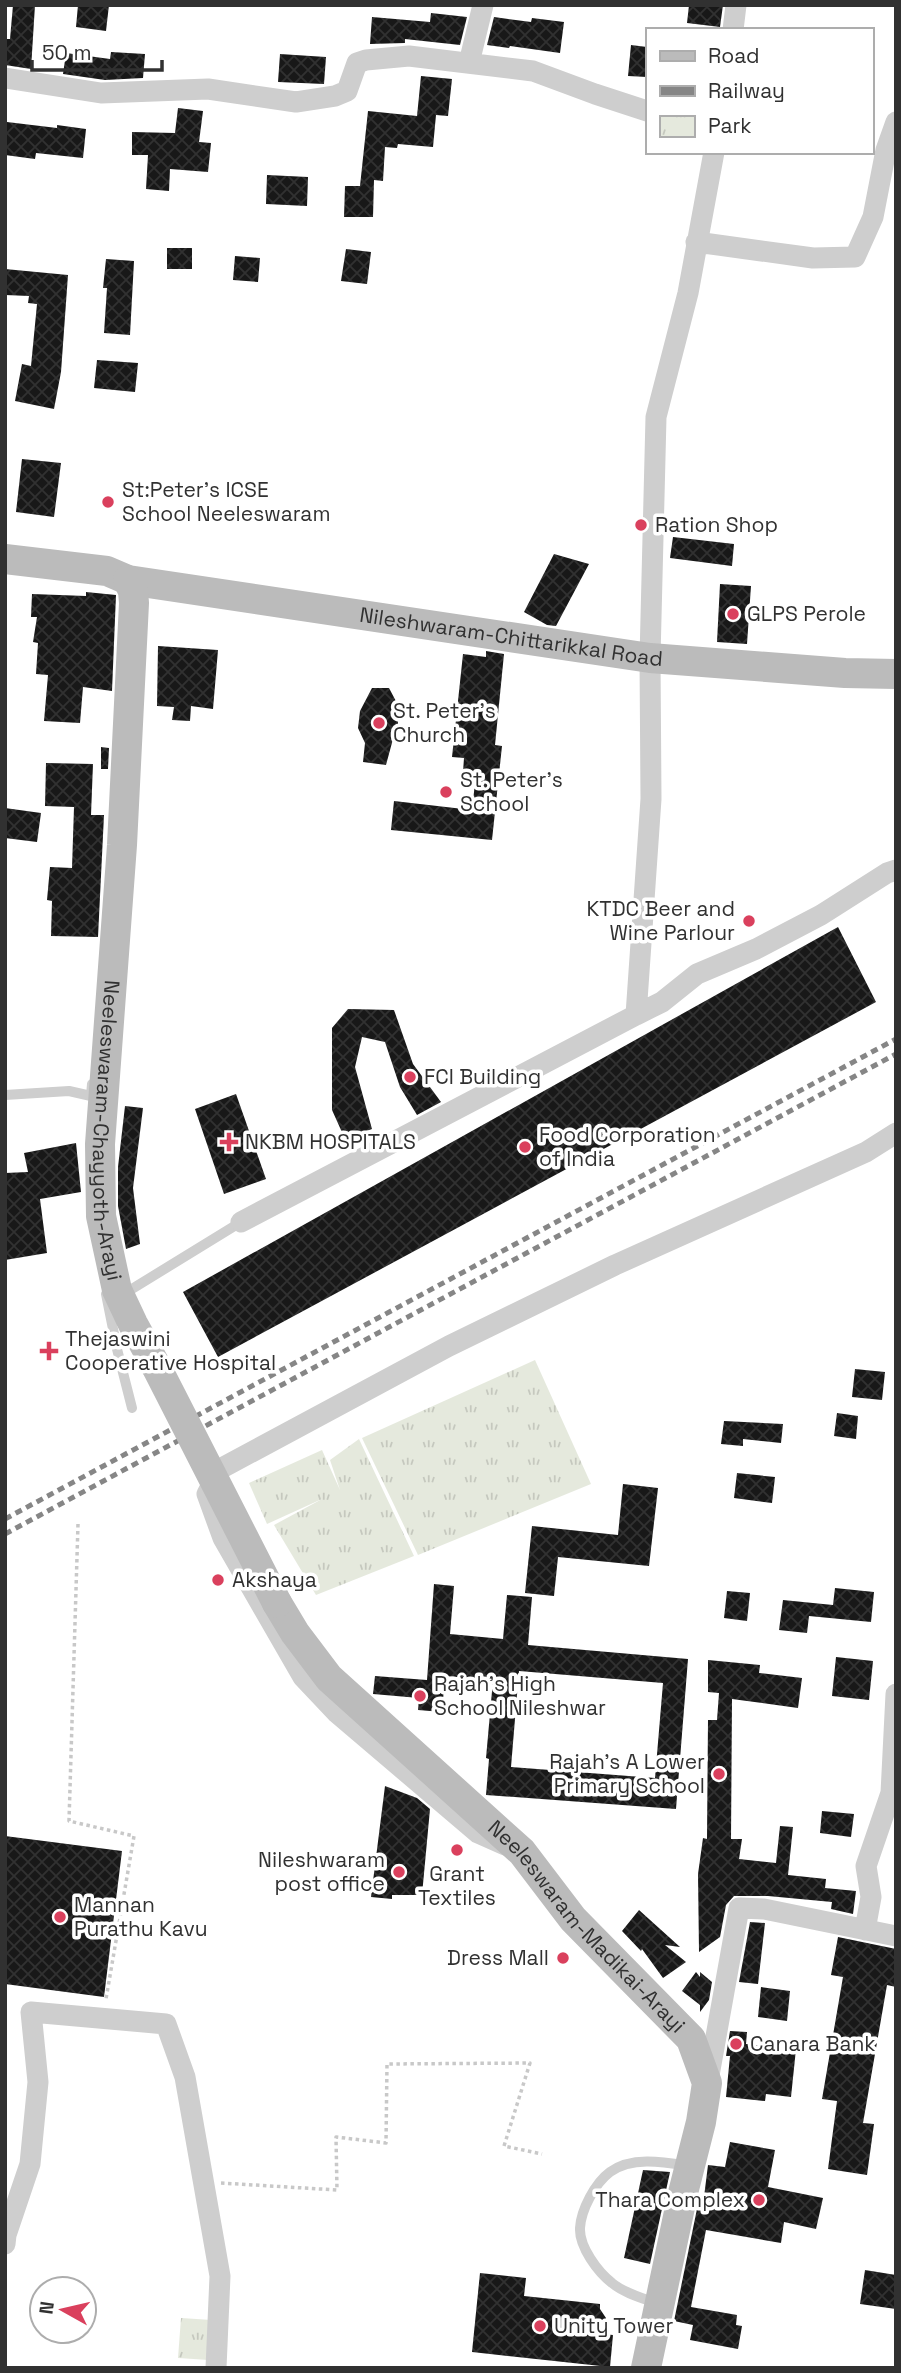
<svg xmlns="http://www.w3.org/2000/svg" width="901" height="2373" font-family="'Space Grotesk',sans-serif">
	<style>
		.park { fill: url(#park-tufts) }
		.building { fill: url(#building-cross-hatch); fill-rule: evenodd }
		.lines { fill: none; stroke-linecap: round; stroke-linejoin: round }
		.path { stroke: #c8c8c8; stroke-width: 3.5; stroke-dasharray: 3.5 3.5; stroke-linecap: butt }
		.lane { stroke: #cecece; stroke-width: 10 }
		.street { stroke: #cecece; stroke-width: 21 }
		.secondary { stroke: #bbb; stroke-width: 30 }
		.rail { stroke: #868686; stroke-width: 5; stroke-dasharray: 7 5; stroke-linecap: butt }
		.secondary-bridge { stroke: #bbb; stroke-width: 30 }
		.poi-dot { fill: #da405d; stroke: #fff; stroke-width: 2.5 }
		.labels { text-anchor: middle; stroke-width: 7; stroke-linejoin: round; paint-order: stroke }
		.poi-label { font-size: 21px; fill: #313131; stroke: #fff; text-anchor: start }
		.street-label { font-size: 21px; fill: #313131; stroke: #fff }
	</style>
	<defs>
		<pattern id="park-tufts" width="24" height="20" patternUnits="userSpaceOnUse" patternTransform="scale(1.75)"><rect width="24" height="20" fill="#e5e9dd"/><path d="M3 7l-1-3M5 7V3M7 7l1-3M15 17l-1-3M17 17v-4M19 17l1-3" fill="none" stroke="#c5c8be"/></pattern>
		<pattern id="building-cross-hatch" width="8" height="8" patternUnits="userSpaceOnUse" patternTransform="scale(1.75)"><rect width="8" height="8" fill="#181818"/><path d="M0 0l8 8M0 8l8-8" fill="none" stroke="#313131"/></pattern>
	</defs>
	<rect width="100%" height="100%" fill="#fff"/>
	<path class="park" d="M 535,1360 L 591,1484 L 418,1555 L 362,1438 Z
		M 359,1439 L 414,1556 L 316,1595 L 274,1525 L 322,1499 L 267,1524 L 249,1483 L 322,1450 L 340,1490 L 330,1460 Z
		M 181,2318 L 227,2321 L 224,2361 L 178,2358 Z"/>
	<path class="building" d="M 13,5 L 35,5 L 31,69 L 5,65 L 5,39 L 10,39 Z
		M 78,5 L 109,5 L 106,31 L 76,27 Z
		M 689,5 L 723,5 L 720,27 L 687,23 Z
		M 431,13 L 467,17 L 460,45 L 405,39 L 405,43 L 370,44 L 372,17 L 430,22 Z
		M 494,17 L 531,22 L 532,18 L 564,22 L 560,53 L 510,46 L 509,48 L 487,45 Z
		M 631,45 L 647,47 L 647,77 L 628,76 Z
		M 111,52 L 145,54 L 143,78 L 105,80 L 63,74 L 66,53 L 110,59 Z
		M 280,54 L 326,57 L 324,84 L 278,82 Z
		M 421,76 L 452,79 L 448,116 L 436,115 L 433,147 L 398,144 L 397,148 L 385,147 L 383,181 L 374,180 L 373,217 L 344,217 L 345,186 L 360,186 L 368,111 L 417,116 Z
		M 178,108 L 203,111 L 199,142 L 211,143 L 208,172 L 170,169 L 169,191 L 146,189 L 148,155 L 132,155 L 132,132 L 175,133 Z
		M 7,122 L 57,128 L 57,125 L 86,129 L 83,158 L 36,153 L 35,159 L 5,155 Z
		M 267,175 L 308,177 L 307,206 L 266,204 Z
		M 167,248 L 192,248 L 192,269 L 167,269 Z
		M 346,249 L 371,252 L 367,284 L 341,281 Z
		M 235,256 L 260,258 L 258,282 L 233,280 Z
		M 106,259 L 134,261 L 130,335 L 104,333 L 107,288 L 103,288 Z
		M 5,269 L 68,275 L 61,372 L 54,409 L 15,401 L 22,364 L 31,366 L 37,304 L 28,303 L 29,296 L 5,295 Z
		M 97,360 L 138,363 L 135,392 L 94,388 Z
		M 22,459 L 61,463 L 54,517 L 16,512 Z
		M 673,537 L 734,544 L 732,566 L 670,558 Z
		M 554,554 L 589,564 L 556,626 L 547,625 L 524,612 Z
		M 720,584 L 751,586 L 747,644 L 717,642 Z
		M 86,592 L 116,595 L 112,691 L 83,687 L 80,723 L 44,721 L 48,675 L 36,674 L 38,643 L 33,642 L 37,617 L 31,617 L 32,594 L 86,596 Z
		M 158,646 L 218,650 L 213,709 L 191,706 L 190,721 L 172,720 L 174,707 L 157,706 Z
		M 486,651 L 504,654 L 495,745 L 502,746 L 492,840 L 391,830 L 394,801 L 472,810 L 476,774 L 463,772 L 464,758 L 452,757 L 463,654 L 486,657 Z
		M 372,688 L 389,688 L 398,705 L 398,730 L 393,739 L 386,765 L 363,762 L 365,743 L 358,728 L 360,711 Z
		M 101,747 L 109,748 L 108,769 L 101,769 Z
		M 46,763 L 93,764 L 91,815 L 104,815 L 98,937 L 51,936 L 52,901 L 47,900 L 50,867 L 72,868 L 74,807 L 45,806 Z
		M 5,808 L 41,813 L 37,842 L 5,838 Z
		M 838,927 L 876,1002 L 218,1357 L 183,1292 Z
		M 348,1009 L 394,1010 L 413,1064 L 441,1102 L 417,1115 L 400,1087 L 385,1042 L 362,1037 L 355,1067 L 372,1129 L 345,1139 L 332,1110 L 332,1028 Z
		M 236,1094 L 266,1179 L 224,1194 L 195,1109 Z
		M 125,1106 L 143,1108 L 133,1188 L 140,1244 L 126,1249 L 118,1206 L 118,1167 Z
		M 76,1143 L 81,1192 L 40,1199 L 47,1253 L 5,1260 L 5,1173 L 28,1172 L 24,1153 Z
		M 855,1369 L 885,1372 L 882,1400 L 852,1397 Z
		M 837,1413 L 858,1416 L 856,1439 L 834,1436 Z
		M 724,1421 L 783,1424 L 781,1443 L 743,1439 L 743,1446 L 721,1444 Z
		M 737,1473 L 775,1477 L 772,1503 L 734,1498 Z
		M 623,1484 L 658,1488 L 649,1566 L 558,1557 L 554,1596 L 525,1593 L 532,1526 L 618,1535 Z
		M 434,1584 L 454,1586 L 450,1634 L 503,1639 L 507,1595 L 532,1597 L 528,1645 L 688,1659 L 676,1809 L 486,1795 L 489,1759 L 486,1758 L 493,1680 L 445,1676 L 442,1712 L 418,1710 L 419,1698 L 373,1694 L 375,1676 L 427,1680 ZM 519,1671 L 663,1683 L 655,1778 L 511,1767 Z
		M 835,1588 L 874,1592 L 871,1622 L 809,1616 L 807,1633 L 779,1630 L 783,1600 L 833,1605 Z
		M 727,1591 L 750,1593 L 747,1621 L 724,1618 Z
		M 836,1657 L 873,1661 L 869,1700 L 832,1696 Z
		M 708,1660 L 760,1665 L 759,1673 L 802,1678 L 798,1708 L 732,1699 L 731,1839 L 742,1839 L 739,1859 L 776,1863 L 780,1826 L 793,1827 L 788,1875 L 826,1879 L 825,1888 L 856,1891 L 853,1914 L 831,1909 L 832,1902 L 768,1896 L 734,1896 L 726,1905 L 720,1937 L 699,1952 L 698,1874 L 703,1838 L 707,1839 L 708,1720 L 717,1720 L 719,1693 L 708,1692 Z
		M 385,1786 L 417,1798 L 430,1809 L 422,1895 L 392,1895 L 392,1899 L 371,1897 Z
		M 822,1811 L 854,1814 L 851,1837 L 820,1833 Z
		M 5,1836 L 122,1851 L 104,1997 L 5,1984 Z
		M 639,1910 L 680,1947 L 665,1945 L 686,1962 L 663,1978 L 642,1949 L 641,1951 L 622,1931 Z
		M 750,1922 L 765,1923 L 758,1984 L 739,1982 Z
		M 838,1937 L 896,1949 L 896,1987 L 887,1985 L 863,2123 L 874,2124 L 867,2175 L 828,2169 L 837,2101 L 822,2099 L 843,1977 L 831,1975 Z
		M 696,1972 L 700,1977 L 700,1972 L 712,1982 L 709,2000 L 700,2012 L 700,2005 L 682,1991 Z
		M 761,1987 L 790,1991 L 787,2021 L 758,2017 Z
		M 730,2031 L 747,2032 L 746,2044 L 796,2049 L 791,2097 L 766,2094 L 765,2101 L 726,2097 L 730,2056 L 726,2056 Z
		M 730,2142 L 775,2150 L 768,2187 L 823,2198 L 816,2229 L 784,2222 L 781,2243 L 706,2230 L 691,2307 L 737,2315 L 736,2325 L 742,2326 L 738,2349 L 690,2340 L 693,2325 L 674,2321 L 698,2204 L 703,2205 L 708,2165 L 725,2167 Z
		M 643,2170 L 670,2172 L 650,2264 L 624,2258 Z
		M 865,2270 L 896,2275 L 896,2309 L 860,2304 Z
		M 480,2273 L 526,2278 L 524,2296 L 600,2304 L 600,2309 L 606,2318 L 604,2334 L 613,2335 L 610,2367 L 472,2352 Z"/>
	<g class="lines">
		<path class="path" d="M 78,1524 L 69,1821 L 134,1836 L 106,1999
			M 221,2183 L 337,2190 L 336,2137 L 386,2143 L 387,2064 L 530,2063 L 504,2146 L 542,2154"/>
		<path class="lane" d="M 5,1095 L 69,1091 L 91,1096 L 92,1084
			M 125,1286 L 127,1292 L 241,1222
			M 106,1294 L 117,1349 L 132,1408
			M 656,2303 C 642,2298 624,2293 612,2283 C 598,2272 579,2247 580,2228 C 581,2210 595,2183 610,2172 C 632,2156 664,2162 689,2166"/>
		<path class="street" d="M 733,30 L 736,5
			M 469,63 L 483,5
			M 5,78 L 101,93 L 208,89 L 296,102 L 335,96 L 347,91 L 357,63 L 366,60 L 409,56 L 533,71 L 595,94 L 647,111
			M 696,242 L 813,258 L 855,257 L 873,217 L 886,150 L 896,122
			M 636,1015 L 662,1002 L 697,974 L 756,949 L 821,915 L 887,873 L 896,870
			M 241,1222 L 636,1015 L 651,799 L 650,658 L 656,417 L 688,293 L 714,152
			M 505,1845 L 478,1833 L 337,1713 L 303,1677 L 223,1538 L 207,1494 L 220,1469 L 449,1346 L 615,1265 L 866,1152 L 896,1133
			M 865,1930 L 871,1897 L 866,1866 L 891,1793 L 896,1694
			M 708,2081 L 739,1908 L 764,1909 L 896,1936
			M 5,2244 L 6,2235 L 30,2164 L 38,2082 L 31,2012 L 166,2024 L 185,2077 L 220,2276 L 216,2368"/>
		<g class="secondary">
			<path id="s1" d="M 5,559 L 107,571 L 128,580 L 650,658 L 845,673 L 896,674"/>
			<path id="s2" d="M 128,580 L 133,591 L 134,603 L 122,845 L 100,1144 L 101,1216 L 117,1290 L 133,1324 L 156,1366"/>
			<path id="s3" d="M 277,1603 L 295,1633 L 329,1678 L 522,1852 L 573,1919 L 691,2039 L 707,2083 L 701,2122 L 683,2193 L 646,2368"/>
		</g>
		<path class="rail" d="M 5,1519 L 896,1039
			M 5,1534 L 896,1054"/>
		<path class="secondary-bridge" d="M 156,1366 L 277,1603"/>
	</g>
	<g class="poi-dot">
		<circle cx="108" cy="502" r="7"/>
		<circle cx="641" cy="525" r="7"/>
		<circle cx="733" cy="614" r="7"/>
		<circle cx="379" cy="723" r="7"/>
		<circle cx="446" cy="792" r="7"/>
		<circle cx="749" cy="921" r="7"/>
		<circle cx="410" cy="1077" r="7"/>
		<path d="M225.5 1131.5h7v7h7v7h-7v7h-7v-7h-7v-7h7z"/>
		<circle cx="525" cy="1147" r="7"/>
		<path d="M45.5 1340.5h7v7h7v7h-7v7h-7v-7h-7v-7h7z"/>
		<circle cx="218" cy="1580" r="7"/>
		<circle cx="420" cy="1696" r="7"/>
		<circle cx="719" cy="1774" r="7"/>
		<circle cx="457" cy="1850" r="7"/>
		<circle cx="399" cy="1872" r="7"/>
		<circle cx="60" cy="1917" r="7"/>
		<circle cx="563" cy="1958" r="7"/>
		<circle cx="736" cy="2044" r="7"/>
		<circle cx="759" cy="2200" r="7"/>
		<circle cx="540" cy="2326" r="7"/>
	</g>
	<g class="labels">
		<g class="poi-label">
			<text x="122" y="497">St:Peter's ICSE<tspan x="122" dy="24">School Neeleswaram</tspan></text>
			<text x="655" y="532">Ration Shop</text>
			<text x="747" y="621">GLPS Perole</text>
			<text x="393" y="718">St. Peter's<tspan x="393" dy="24">Church</tspan></text>
			<text x="460" y="787">St. Peter's<tspan x="460" dy="24">School</tspan></text>
			<text x="735" y="916" text-anchor="end">KTDC Beer and<tspan x="735" dy="24">Wine Parlour</tspan></text>
			<text x="424" y="1084">FCI Building</text>
			<text x="539" y="1142">Food Corporation<tspan x="539" dy="24">of India</tspan></text>
			<text x="245" y="1149">NKBM HOSPITALS</text>
			<text x="65" y="1346">Thejaswini<tspan x="65" dy="24">Cooperative Hospital</tspan></text>
			<text x="232" y="1587">Akshaya</text>
			<text x="434" y="1691">Rajah's High<tspan x="434" dy="24">School Nileshwar</tspan></text>
			<text x="705" y="1769" text-anchor="end">Rajah's A Lower<tspan x="705" dy="24">Primary School</tspan></text>
			<text x="385" y="1867" text-anchor="end">Nileshwaram<tspan x="385" dy="24">post office</tspan></text>
			<text x="457" y="1881" text-anchor="middle">Grant<tspan x="457" dy="24">Textiles</tspan></text>
			<text x="74" y="1912">Mannan<tspan x="74" dy="24">Purathu Kavu</tspan></text>
			<text x="549" y="1965" text-anchor="end">Dress Mall</text>
			<text x="750" y="2051">Canara Bank</text>
			<text x="745" y="2207" text-anchor="end">Thara Complex</text>
			<text x="554" y="2333">Unity Tower</text>
		</g>
		<g class="street-label">
			<text dy="7" stroke="none"><textPath href="#s1" startOffset="513">Nileshwaram-Chittarikkal Road</textPath></text>
			<text dy="7" stroke="none"><textPath href="#s2" startOffset="553">Neeleswaram-Chayyoth-Arayi</textPath></text>
			<text dy="7" stroke="none"><textPath href="#s3" startOffset="450">Neeleswaram-Madikai-Arayi</textPath></text>
		</g>
	</g>
	<rect width="901" height="2373" fill="none" stroke="#313131" stroke-width="14"/>
	<rect x="646" y="28" width="228" height="126" fill="#ffffff" stroke="#adadad" stroke-width="2"/>
	<rect x="660" y="51" width="35" height="10" fill="#bbbbbb" stroke="#adadad" stroke-width="2"/>
	<text x="708" y="63" font-size="21" fill="#313131">Road</text>
	<rect x="660" y="86" width="35" height="10" fill="#868686" stroke="#adadad" stroke-width="2"/>
	<text x="708" y="98" font-size="21" fill="#313131">Railway</text>
	<rect x="660" y="116" width="35" height="21" fill="url(#park-tufts)" stroke="#adadad" stroke-width="2"/>
	<text x="708" y="133" font-size="21" fill="#313131">Park</text>
	<g transform="translate(63 2310) rotate(278)"><circle r="33" fill="#ffffff" stroke="#adadad" stroke-width="2"/>
	<path d="M0-5L12 26L0 18L-12 26Z" fill="#da405d"/>
	<text y="-10" font-size="19" font-weight="bold" text-anchor="middle" fill="#313131">N</text>
	</g>
	<path d="M32 60v10h130v-10" fill="none" stroke="#313131" stroke-width="3.5"/>
	<text x="42" y="60" font-size="21" fill="#313131" stroke="#ffffff" stroke-width="5" paint-order="stroke">50 m</text>
</svg>
